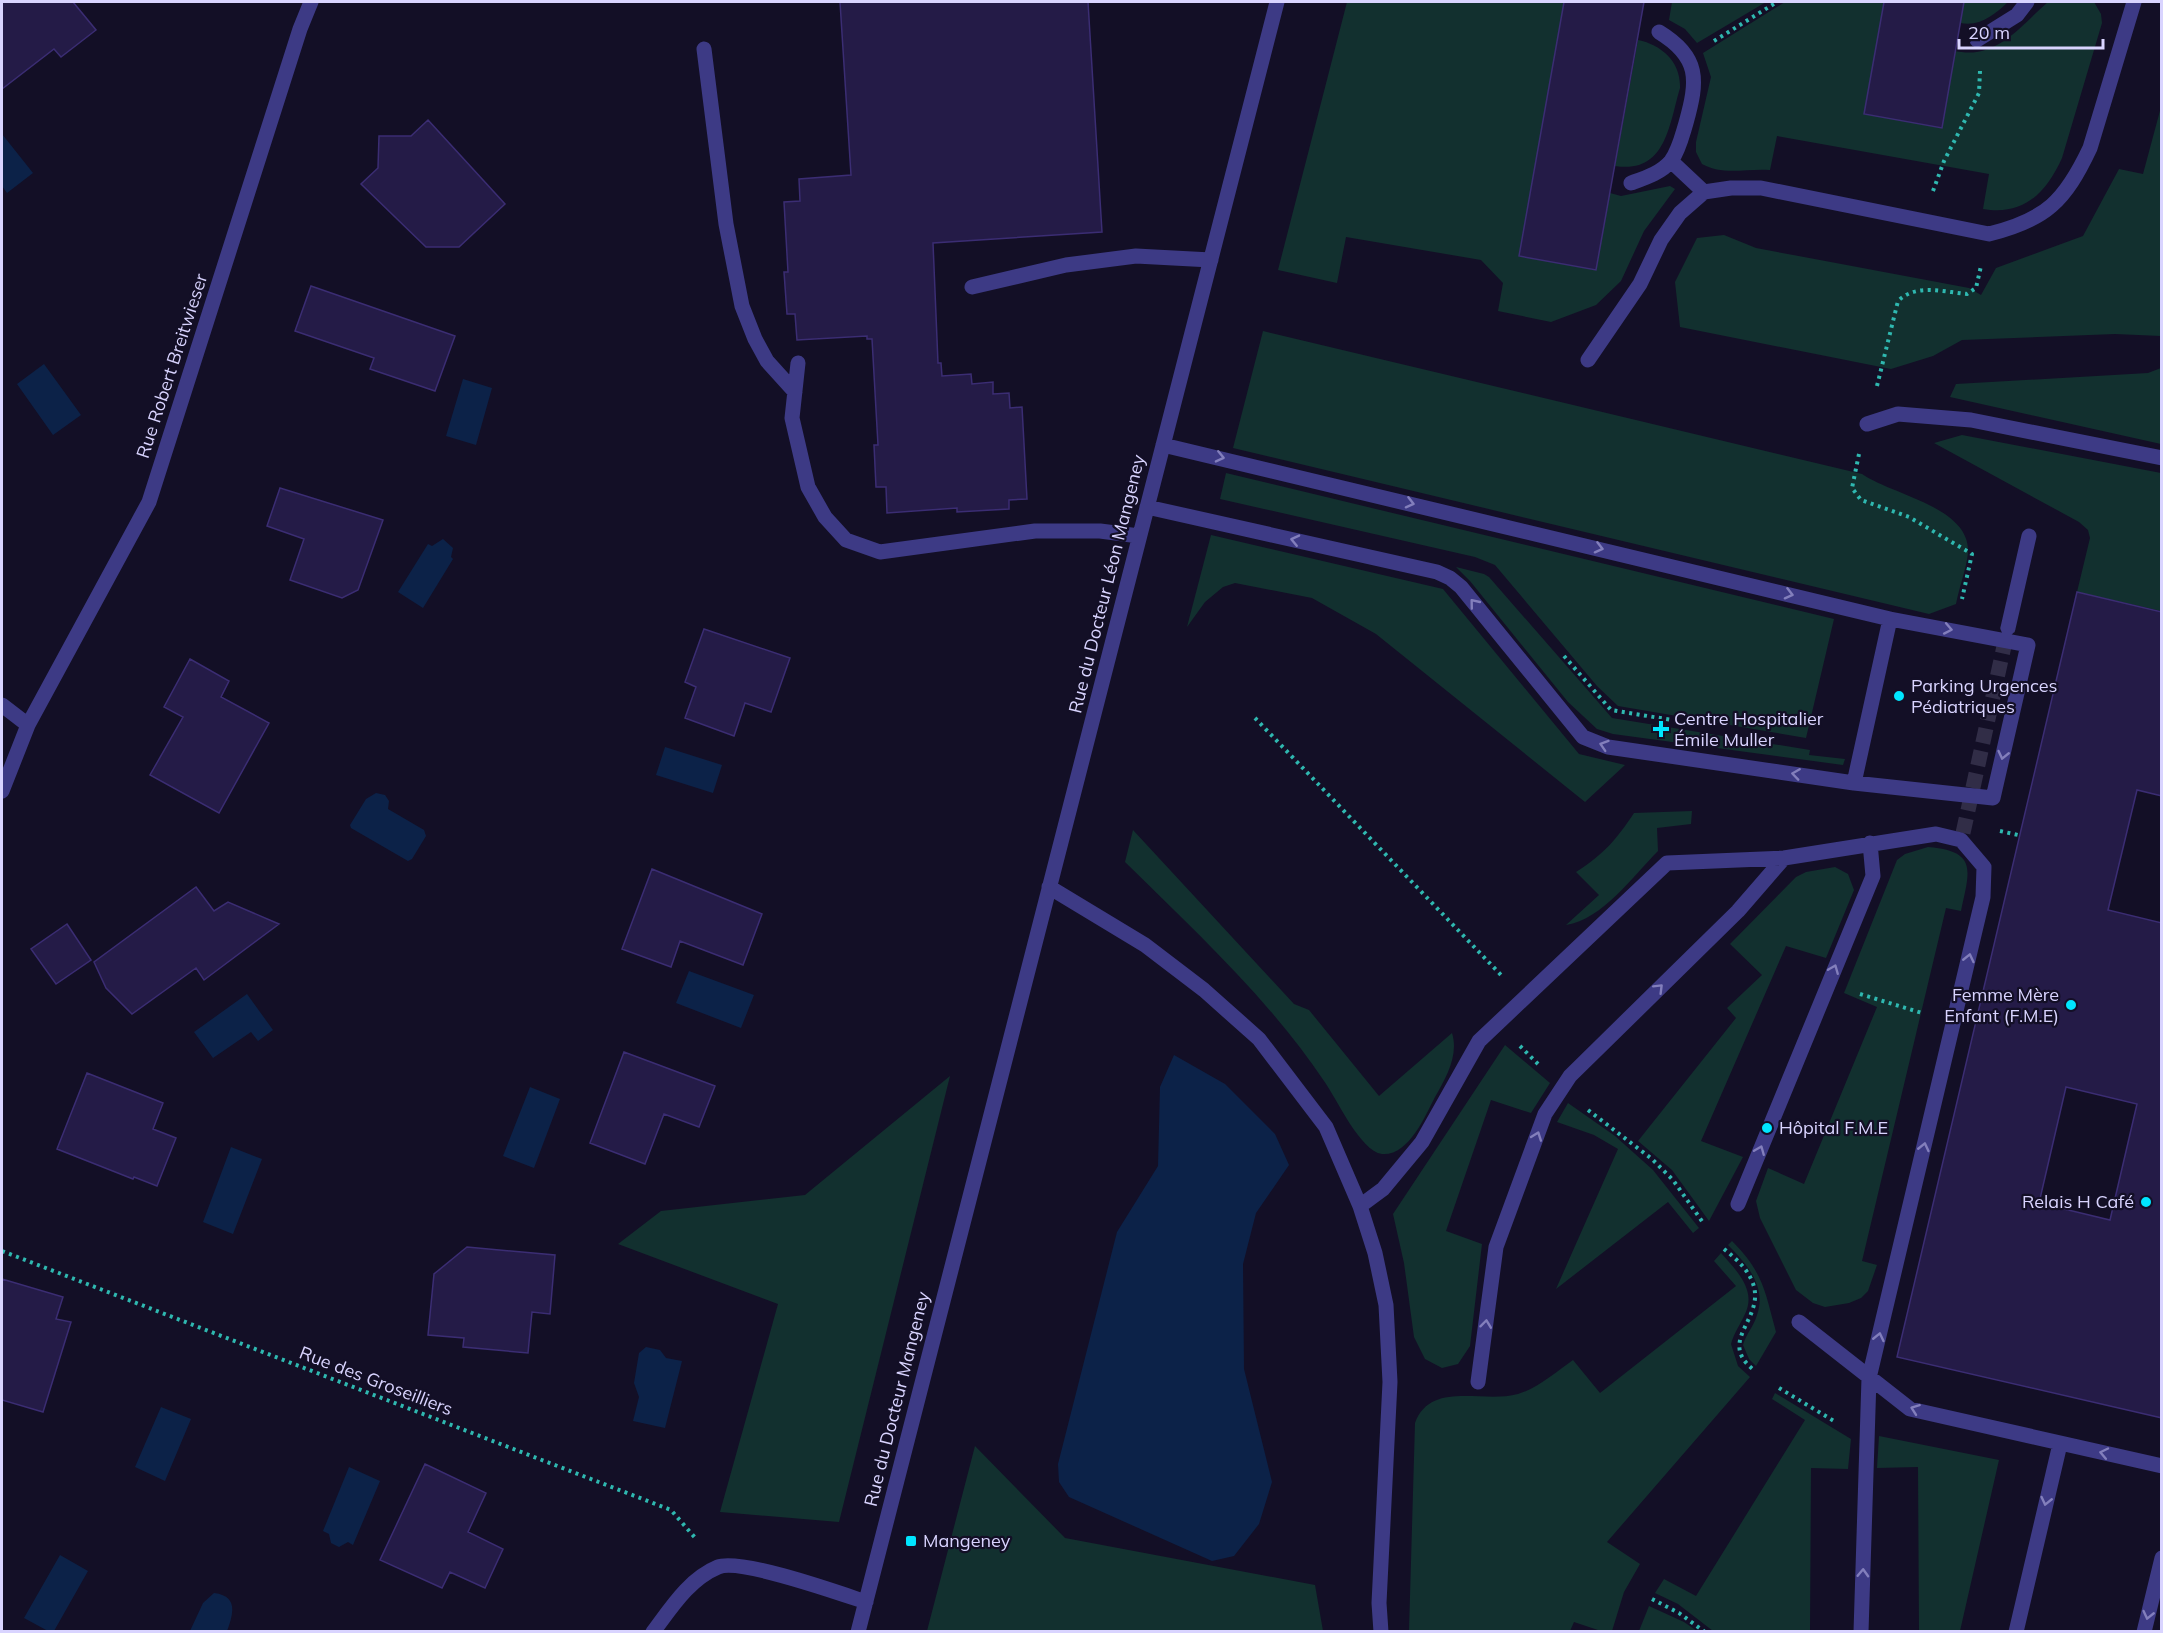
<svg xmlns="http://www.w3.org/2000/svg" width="2163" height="1633" font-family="Mulish,sans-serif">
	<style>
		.green { fill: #12302f }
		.water { fill: #0c2248 }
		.building { fill: #241b47; stroke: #3b2d73; stroke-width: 1.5; fill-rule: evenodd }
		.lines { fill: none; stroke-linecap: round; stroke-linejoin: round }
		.minor-tunnel { stroke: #312d47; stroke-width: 15; stroke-dasharray: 15 8; stroke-linecap: butt }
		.path { stroke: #2fb8b0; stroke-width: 4; stroke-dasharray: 3 4.5; stroke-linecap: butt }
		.minor { stroke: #3d3a85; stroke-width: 15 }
		.oneway { stroke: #837fbc }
		.poi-dot { fill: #00e5ff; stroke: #130f26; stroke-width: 2 }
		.labels { text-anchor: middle; stroke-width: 4.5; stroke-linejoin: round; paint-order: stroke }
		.street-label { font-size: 18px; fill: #d9d4ff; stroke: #130f26 }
		.poi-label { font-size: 18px; fill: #d9d4ff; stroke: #130f26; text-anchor: start }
	</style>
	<rect width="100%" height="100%" fill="#130f26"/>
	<path class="green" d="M 1347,2 L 1564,2 L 1520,256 L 1596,270 L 1610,193 L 1621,196 L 1670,186 L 1675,189 L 1644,231 L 1621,281 L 1596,305 L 1551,322 L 1498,311 L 1503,283 L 1481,260 L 1346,237 L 1337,283 L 1278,270 Z
		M 1672,2 L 1766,2 L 1697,43 L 1685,29 L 1669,20 Z
		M 1785,2 L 1884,2 L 1864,114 L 1941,127 L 1955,51 C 1997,60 2020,26 2048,2 L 2094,2 L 2101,14 L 2102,23 L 2062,158 C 2046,193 2024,216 1983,209 L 1989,174 L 1777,136 L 1770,170 C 1747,168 1723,176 1702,164 L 1696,152 L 1696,142 L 1711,77 L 1703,53 Z
		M 1964,2 L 2008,2 C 1994,15 1980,27 1960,23 Z
		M 1638,40 C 1662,45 1681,62 1680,88 C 1669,125 1666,174 1615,166 Z
		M 2161,107 L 2161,336 L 2115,334 L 1962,340 L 1933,356 L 1891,369 L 1680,327 L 1675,282 L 1697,238 L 1724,235 L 1756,248 L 1969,288 L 1981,295 L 1996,268 L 2083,236 L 2119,169 L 2143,174 Z
		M 1263,331 L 1862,474 C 1892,495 1971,507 1968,553 C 1966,570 1959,588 1956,604 L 1929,614 L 1233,448 Z
		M 2161,368 L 2161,444 L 1950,397 L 1956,384 L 2148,373 Z
		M 1962,435 L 2161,473 L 2161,611 L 2077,592 L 2090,538 L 2088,530 L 2079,522 L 1934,443 Z
		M 1226,473 L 1834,619 L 1806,738 L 1618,706 L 1597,686 L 1495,565 L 1475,557 L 1220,499 Z
		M 1211,535 L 1443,589 L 1579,754 L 1625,765 L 1585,802 L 1376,634 L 1312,598 L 1235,583 L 1223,587 L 1205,602 L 1187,627 Z
		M 1456,567 L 1484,574 L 1489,577 L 1612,718 L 1810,750 L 1809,755 L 1845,759 L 1843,765 L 1613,734 L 1597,729 L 1568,702 L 1470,581 Z
		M 1692,811 L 1691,824 L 1657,828 L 1658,851 C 1632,877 1603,919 1566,925 L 1599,895 L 1576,872 C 1604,854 1616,840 1634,813 Z
		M 1133,830 L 1294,1004 L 1309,1010 L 1379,1096 L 1452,1033 C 1459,1055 1446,1078 1435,1097 C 1425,1116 1409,1156 1382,1154 C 1360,1151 1337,1099 1324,1081 C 1269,999 1195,931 1125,862 Z
		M 1928,847 C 1979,851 1969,872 1961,911 L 1946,908 L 1862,1261 L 1877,1265 L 1868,1291 L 1861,1298 L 1849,1303 L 1825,1307 L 1813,1303 L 1796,1290 L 1760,1218 L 1756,1201 L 1768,1168 L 1804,1184 L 1877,1007 L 1844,993 L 1897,860 L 1905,854 Z
		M 1835,867 L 1848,874 L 1854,890 L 1826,958 L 1786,946 L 1701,1141 L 1743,1157 L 1709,1221 L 1672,1170 L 1638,1141 L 1736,1018 L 1727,1008 L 1762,975 L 1730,944 L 1796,877 L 1806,872 Z
		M 1505,1045 L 1550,1083 L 1531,1113 L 1491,1100 L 1446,1231 L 1482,1244 L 1470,1346 L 1458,1364 L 1442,1368 L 1425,1359 L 1414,1337 L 1404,1263 L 1393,1214 Z
		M 950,1076 L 839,1522 L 720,1512 L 778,1304 L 618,1244 L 661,1211 L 805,1195 Z
		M 1568,1103 L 1615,1136 L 1653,1170 L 1699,1228 L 1693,1233 L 1668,1202 L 1556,1289 L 1618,1149 L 1594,1135 L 1557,1122 Z
		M 1732,1241 C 1763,1272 1765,1291 1776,1332 L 1756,1366 L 1749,1359 L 1743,1345 C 1746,1334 1754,1326 1757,1315 C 1767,1287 1747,1264 1728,1245 Z
		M 1721,1253 C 1736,1270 1757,1290 1745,1314 C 1740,1325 1734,1333 1731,1344 L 1738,1366 L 1750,1377 L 1607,1542 L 1640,1564 L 1624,1592 L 1612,1631 L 1601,1631 L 1574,1622 L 1570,1631 L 1409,1631 L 1415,1423 C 1431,1380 1483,1404 1518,1394 C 1538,1388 1556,1372 1573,1360 L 1600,1393 L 1736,1286 L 1714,1261 Z
		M 1775,1393 L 1851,1439 L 1848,1469 L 1811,1468 L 1810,1631 L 1713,1631 L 1678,1604 L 1655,1593 L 1664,1579 L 1696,1596 L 1805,1420 L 1772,1399 Z
		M 1879,1436 L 1999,1460 L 1960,1631 L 1919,1631 L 1918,1467 L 1877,1468 Z
		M 975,1446 L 1065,1538 L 1315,1585 L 1323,1631 L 927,1631 Z
		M 1649,1606 L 1684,1622 L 1697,1631 L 1639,1631 Z"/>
	<path class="water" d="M 2,134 L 33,173 L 7,193 L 2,186 Z
		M 44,364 L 81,415 L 53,435 L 17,384 Z
		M 463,379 L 492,388 L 476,445 L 446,436 Z
		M 443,539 L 453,548 L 451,557 L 453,559 L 423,608 L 398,592 L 428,544 L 432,546 Z
		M 665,747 L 722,765 L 713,793 L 656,775 Z
		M 376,793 L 385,795 L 389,801 L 388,809 L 424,830 L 426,836 L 412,859 L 408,861 L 351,828 L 350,825 L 366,799 Z
		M 689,971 L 754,995 L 741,1028 L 676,1003 Z
		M 247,994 L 273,1030 L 258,1041 L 251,1032 L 213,1058 L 194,1032 Z
		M 1174,1055 L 1225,1084 L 1275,1134 L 1289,1165 L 1256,1213 L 1243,1264 L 1244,1369 L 1272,1482 L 1259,1524 L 1234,1556 L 1212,1561 L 1069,1497 L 1059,1482 L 1058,1464 L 1117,1232 L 1158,1166 L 1160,1087 Z
		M 530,1087 L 560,1099 L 534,1168 L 503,1156 Z
		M 231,1147 L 262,1159 L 233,1234 L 203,1222 Z
		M 646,1347 L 660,1350 L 666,1358 L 682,1361 L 665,1428 L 633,1421 L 639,1397 L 634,1383 L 639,1353 Z
		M 161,1407 L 191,1419 L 165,1481 L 135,1467 Z
		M 349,1467 L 380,1481 L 353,1545 L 348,1542 L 339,1547 L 331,1543 L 329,1534 L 323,1531 Z
		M 60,1555 L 88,1571 L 54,1631 L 48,1631 L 24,1618 Z
		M 214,1593 C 239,1596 233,1615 227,1631 L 190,1631 L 203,1603 Z"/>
	<path class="building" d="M 2,2 L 73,2 L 96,30 L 61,57 L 54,49 L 2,89 Z
		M 840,2 L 1088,2 L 1102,232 L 933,243 L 938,363 L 941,363 L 942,376 L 971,374 L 972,384 L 993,382 L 993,394 L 1009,393 L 1010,408 L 1022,407 L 1027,499 L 1009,500 L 1009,509 L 957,512 L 957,508 L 887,513 L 886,487 L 876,487 L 874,445 L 878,445 L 872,339 L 867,339 L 867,336 L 797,340 L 795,314 L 787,314 L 784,272 L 788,272 L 784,202 L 800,201 L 799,179 L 851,175 Z
		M 1564,2 L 1644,2 L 1596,270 L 1519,256 Z
		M 1884,2 L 1964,2 L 1942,128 L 1864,114 Z
		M 428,120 L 505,204 L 459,247 L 426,247 L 361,184 L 378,168 L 379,136 L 411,136 Z
		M 311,286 L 455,336 L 435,391 L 370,369 L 374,358 L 295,331 Z
		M 280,488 L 383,520 L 358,590 L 342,598 L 290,580 L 304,539 L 267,526 Z
		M 2077,592 L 2162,612 L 2162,796 L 2137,790 L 2108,910 L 2162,923 L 2162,1418 L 1897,1357 ZM 2066,1087 L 2137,1104 L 2110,1220 L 2039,1203 Z
		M 704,629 L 790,658 L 771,712 L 745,703 L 734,736 L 685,718 L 696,687 L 685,682 Z
		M 190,659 L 229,681 L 221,697 L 269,723 L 219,813 L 150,775 L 183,717 L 164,707 Z
		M 652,869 L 762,914 L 743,965 L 680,941 L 671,967 L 622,949 Z
		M 196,887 L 214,911 L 228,902 L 279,924 L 204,980 L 196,968 L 132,1014 L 106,988 L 94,962 Z
		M 67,924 L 91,960 L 56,984 L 31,949 Z
		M 624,1052 L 715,1086 L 699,1127 L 664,1114 L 645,1164 L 590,1143 Z
		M 87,1073 L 163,1103 L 153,1129 L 176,1138 L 157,1186 L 134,1177 L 133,1179 L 57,1149 Z
		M 467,1247 L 555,1255 L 550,1314 L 532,1312 L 528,1353 L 463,1347 L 464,1338 L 428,1335 L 434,1274 Z
		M 2,1279 L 63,1297 L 56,1319 L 71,1322 L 43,1412 L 2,1400 Z
		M 425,1464 L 486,1493 L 468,1532 L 503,1549 L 485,1588 L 450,1572 L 442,1588 L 380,1560 Z"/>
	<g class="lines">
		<path class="minor-tunnel" d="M 1963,833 L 2008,628"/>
		<path class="path" d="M 1714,41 L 1777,2
			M 1933,191 L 1944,161 L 1979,93 L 1980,71
			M 1877,386 L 1898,301 C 1917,283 1943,292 1967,294 L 1976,288 L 1981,266
			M 1859,454 L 1852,488 L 1861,500 L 1909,517 L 1972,554 L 1962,599
			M 1564,656 L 1611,710 L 1672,720
			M 1255,718 L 1501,975
			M 2000,831 L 2018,835
			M 1860,994 L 1922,1013
			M 1520,1046 L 1538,1064
			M 1588,1110 L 1652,1159 L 1673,1180 L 1704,1224
			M 1724,1249 C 1735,1258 1746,1267 1752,1281 C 1768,1318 1715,1340 1754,1370
			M 2,1251 L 671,1510 L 697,1540
			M 1779,1388 L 1834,1421
			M 1652,1599 L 1679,1613 L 1705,1632"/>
		<path class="minor" d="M 1977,40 L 2017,15 L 2027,2
			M 704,49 L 726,224 L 742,306 L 755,339 L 767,361 L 795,392
			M 1671,161 L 1704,192
			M 1631,183 C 1645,178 1661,173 1671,161 C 1679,150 1682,136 1686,123 C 1698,80 1700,57 1659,32
			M 972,287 L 1066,265 L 1136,256 L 1211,260
			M 1588,360 L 1640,284 L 1661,240 L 1680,213 L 1704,192 L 1731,188 L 1761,188 L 1989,234 C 2046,220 2065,201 2090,148 L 2134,2
			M 798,363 L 792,418 L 808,487 L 825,517 L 846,540 L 880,552 L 1035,531 L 1100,531 L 1139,536
			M 1867,424 L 1898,414 L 1971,420 L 2162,458
			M 1163,445 L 1890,619 L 1854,783
			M 1147,507 L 1437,572 L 1450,578 L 1461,587 L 1583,737 L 1608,747 L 1854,783 L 1993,798 L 2028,645 L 1890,619
			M 2008,628 L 2029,536
			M 2,705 L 28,725
			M 2,791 L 28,725 L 149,502 L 300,29 L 311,2
			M 1049,887 L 1145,945 L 1204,990 L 1259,1039 L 1326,1127 L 1360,1206 L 1375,1253 L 1386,1305 L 1390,1382 L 1379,1603 L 1381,1632
			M 1738,1204 L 1873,876 L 1870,843
			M 1360,1206 L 1383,1189 L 1422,1142 L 1479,1041 L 1667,863 L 1784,858 L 1936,834 L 1961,840 L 1984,867 L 1983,897 L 1869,1378 L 1861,1632
			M 1799,1322 L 1910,1409 L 2162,1466
			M 1478,1382 L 1496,1247 L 1545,1114 L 1570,1076 L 1738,911 L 1784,858
			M 653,1632 C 671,1608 689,1579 718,1567 C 740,1558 839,1593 866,1602
			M 858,1632 L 1277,2
			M 2016,1632 L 2060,1444
			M 2144,1632 L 2162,1558"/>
	</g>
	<defs><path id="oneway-chevron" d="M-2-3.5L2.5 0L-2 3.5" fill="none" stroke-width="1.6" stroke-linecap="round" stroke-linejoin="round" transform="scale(1.5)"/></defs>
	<g class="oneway">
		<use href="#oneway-chevron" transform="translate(1220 457) rotate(13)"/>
		<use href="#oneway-chevron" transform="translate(1410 503) rotate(14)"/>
		<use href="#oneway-chevron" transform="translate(1295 540) rotate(-167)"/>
		<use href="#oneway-chevron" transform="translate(1599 548) rotate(14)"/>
		<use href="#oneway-chevron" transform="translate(1789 594) rotate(14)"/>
		<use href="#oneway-chevron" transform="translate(1474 603) rotate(-129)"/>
		<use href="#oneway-chevron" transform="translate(1948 629) rotate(11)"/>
		<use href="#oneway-chevron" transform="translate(1604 745) rotate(-162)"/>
		<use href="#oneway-chevron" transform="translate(2003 755) rotate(103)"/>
		<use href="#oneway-chevron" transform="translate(1796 774) rotate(-172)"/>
		<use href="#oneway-chevron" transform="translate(1969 958) rotate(-77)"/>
		<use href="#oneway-chevron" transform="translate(1834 969) rotate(-68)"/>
		<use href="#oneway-chevron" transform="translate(1659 988) rotate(-45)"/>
		<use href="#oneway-chevron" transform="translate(1537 1136) rotate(-70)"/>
		<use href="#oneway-chevron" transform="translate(1924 1147) rotate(-77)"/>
		<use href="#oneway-chevron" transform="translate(1760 1150) rotate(-68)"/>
		<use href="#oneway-chevron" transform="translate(1486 1324) rotate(-83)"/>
		<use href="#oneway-chevron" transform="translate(1879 1337) rotate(-77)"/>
		<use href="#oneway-chevron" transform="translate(1915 1409) rotate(-160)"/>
		<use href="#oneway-chevron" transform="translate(2104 1453) rotate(-168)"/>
		<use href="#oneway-chevron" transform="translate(2046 1501) rotate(103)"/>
		<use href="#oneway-chevron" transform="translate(1863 1573) rotate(-88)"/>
		<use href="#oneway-chevron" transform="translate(2148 1615) rotate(103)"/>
	</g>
	<g class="poi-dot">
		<circle cx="1899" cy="696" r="6"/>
		<path d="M1658 720h6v6h6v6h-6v6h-6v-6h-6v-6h6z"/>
		<circle cx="2071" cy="1005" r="6"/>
		<circle cx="1767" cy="1128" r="6"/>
		<circle cx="2146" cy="1202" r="6"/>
		<rect x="905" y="1535" width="12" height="12" rx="3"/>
	</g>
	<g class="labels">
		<g class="street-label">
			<text transform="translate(172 366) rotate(-72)" y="6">Rue Robert Breitwieser</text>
			<text transform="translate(1107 584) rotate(-76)" y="6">Rue du Docteur Léon Mangeney</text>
			<text transform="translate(376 1381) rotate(21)" y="6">Rue des Groseilliers</text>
			<text transform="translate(897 1399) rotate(-76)" y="6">Rue du Docteur Mangeney</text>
		</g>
		<g class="poi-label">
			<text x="1911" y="692">Parking Urgences<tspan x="1911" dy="21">Pédiatriques</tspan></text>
			<text x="1674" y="725">Centre Hospitalier<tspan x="1674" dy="21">Émile Muller</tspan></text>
			<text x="2059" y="1001" text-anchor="end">Femme Mère<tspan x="2059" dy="21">Enfant (F.M.E)</tspan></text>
			<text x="1779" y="1134">Hôpital F.M.E</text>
			<text x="2134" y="1208" text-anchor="end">Relais H Café</text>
			<text x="923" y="1547">Mangeney</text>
		</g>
	</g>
	<rect width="2163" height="1633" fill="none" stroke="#d9d4ff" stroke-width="6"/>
	<path d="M1959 39v9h144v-9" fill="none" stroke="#d9d4ff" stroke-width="3"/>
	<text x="1968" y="39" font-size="18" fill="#d9d4ff" stroke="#130f26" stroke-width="4.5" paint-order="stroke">20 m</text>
</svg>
